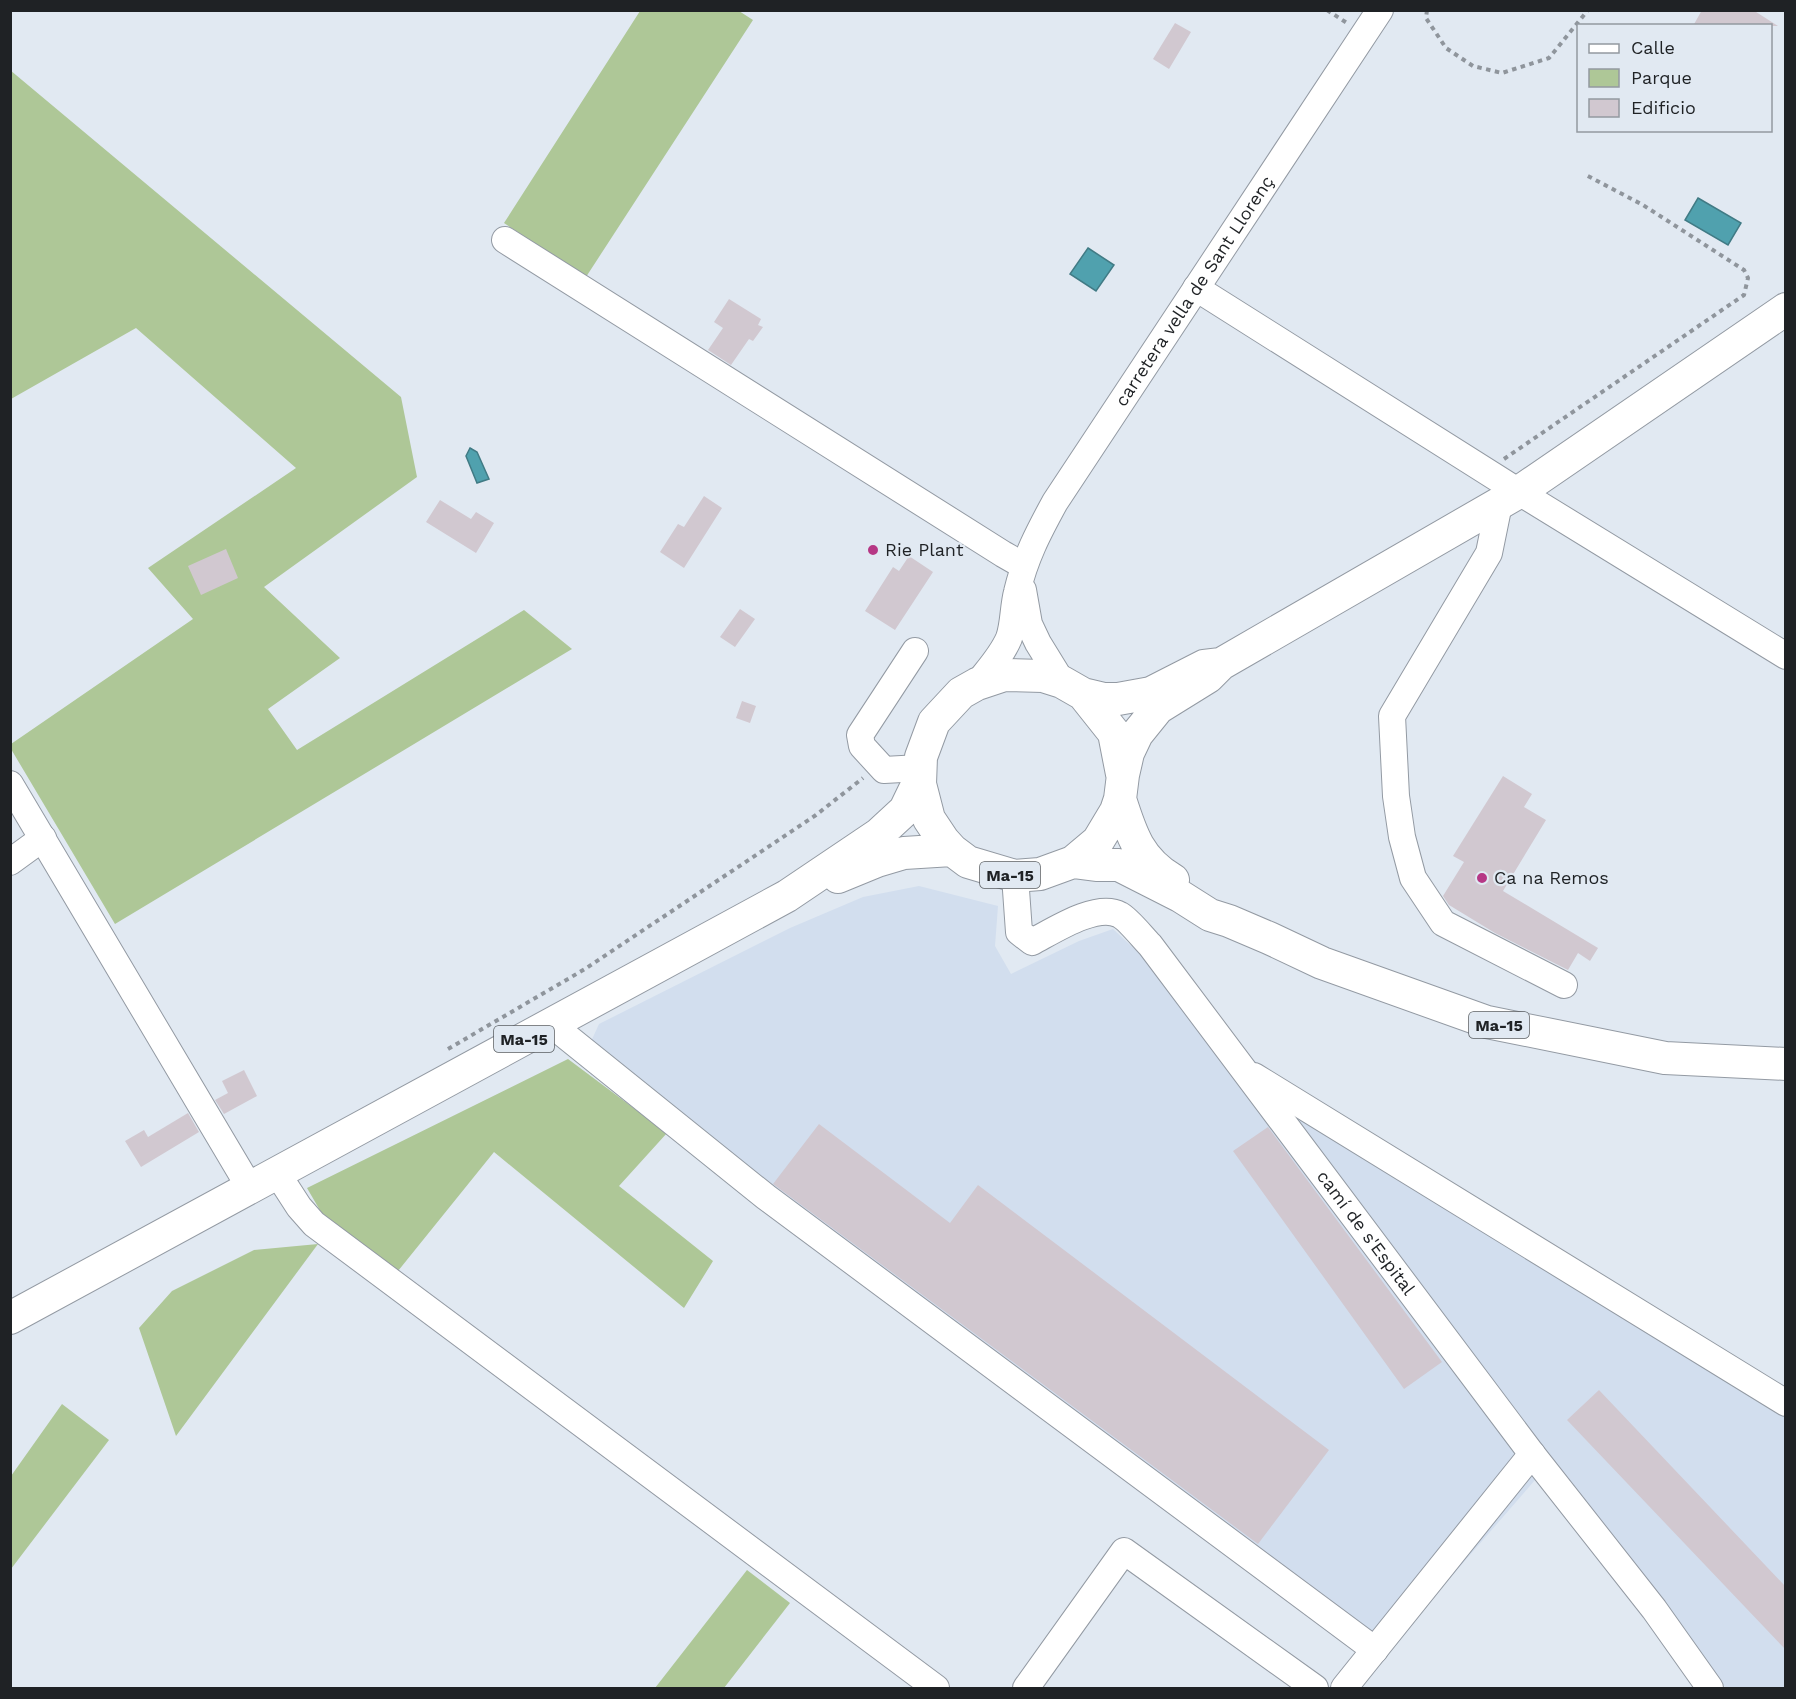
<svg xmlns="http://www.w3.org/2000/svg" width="1796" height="1699" font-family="'Work Sans',sans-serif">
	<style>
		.built { fill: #d2deee }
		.green { fill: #aec797 }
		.water { fill: #50a1ae; stroke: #417b85; stroke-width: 1.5 }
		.building { fill: #d1c8d0 }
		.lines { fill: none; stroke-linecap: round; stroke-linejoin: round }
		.minor-casing { stroke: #939aa3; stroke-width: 28 }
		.major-casing { stroke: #939aa3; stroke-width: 34 }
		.path { stroke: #8f959c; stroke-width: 4; stroke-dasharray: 4.5 4.5; stroke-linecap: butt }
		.minor { stroke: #fff; stroke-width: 26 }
		.major { stroke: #fff; stroke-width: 32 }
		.poi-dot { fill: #b63785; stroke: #e1e9f2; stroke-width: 2 }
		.labels { text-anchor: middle; stroke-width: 4.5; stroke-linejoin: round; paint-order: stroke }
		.shield { fill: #e1e9f2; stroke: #595e62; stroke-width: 1.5 }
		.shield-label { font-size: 16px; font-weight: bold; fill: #1f2225 }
		.street-label { font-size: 18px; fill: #1f2225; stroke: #e1e9f2 }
		.poi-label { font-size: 18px; fill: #1f2225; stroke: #e1e9f2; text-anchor: start }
	</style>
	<rect width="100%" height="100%" fill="#e1e9f2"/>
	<path class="built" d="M 919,886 L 998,906 L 995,946 L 1011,974 L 1079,941 L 1113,929 L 1255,1061 L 1785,1412 L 1785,1688 L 1726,1688 L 1535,1480 L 1385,1653 L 584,1057 L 599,1024 L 790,928 L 863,897 Z"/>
	<path class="green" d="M 640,11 L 739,11 L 753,20 L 586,277 L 504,223 Z
		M 10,70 L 401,397 L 417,477 L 264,587 L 340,658 L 268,709 L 297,750 L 524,610 L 572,649 L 115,924 L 11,749 L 11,744 L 193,619 L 148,568 L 296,468 L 136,328 L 11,399 Z
		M 568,1059 L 667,1133 L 619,1186 L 713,1261 L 684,1308 L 494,1152 L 398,1271 L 325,1219 L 307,1188 Z
		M 318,1244 L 176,1436 L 139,1328 L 172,1291 L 254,1250 Z
		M 62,1404 L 109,1440 L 11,1569 L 11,1476 Z
		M 747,1570 L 790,1603 L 724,1688 L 655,1688 Z"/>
	<path class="water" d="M 1698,198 L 1741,223 L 1728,245 L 1685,220 Z
		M 1088,248 L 1114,265 L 1096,291 L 1070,274 Z
		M 470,448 L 477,452 L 489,479 L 477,483 L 466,456 Z"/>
	<path class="building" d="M 1702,10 L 1753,10 L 1778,26 L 1693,26 Z
		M 1175,23 L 1191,32 L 1169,69 L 1153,59 Z
		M 729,299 L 761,319 L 758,325 L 763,327 L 753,341 L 749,339 L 731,365 L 708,350 L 723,328 L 714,322 Z
		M 704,496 L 722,508 L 684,568 L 660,552 L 678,524 L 684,527 Z
		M 440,500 L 471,519 L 476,512 L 494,523 L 476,553 L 426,522 Z
		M 226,549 L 238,578 L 201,595 L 188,566 Z
		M 909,556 L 933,572 L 895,630 L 865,611 L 893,567 L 899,571 Z
		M 740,609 L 755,619 L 735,647 L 720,637 Z
		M 742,701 L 756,706 L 750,723 L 736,718 Z
		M 1503,776 L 1532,794 L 1524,807 L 1546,820 L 1503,891 L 1598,948 L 1590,961 L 1578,953 L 1568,970 L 1495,933 L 1449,905 L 1443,896 L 1464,862 L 1453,856 Z
		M 244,1070 L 257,1096 L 224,1114 L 215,1100 L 228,1093 L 222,1081 Z
		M 188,1113 L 199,1132 L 141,1167 L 125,1141 L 144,1130 L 148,1137 Z
		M 819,1124 L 950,1223 L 978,1185 L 1329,1450 L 1258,1544 L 773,1184 Z
		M 1268,1127 L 1442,1362 L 1404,1389 L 1233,1151 Z
		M 1599,1390 L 1785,1586 L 1785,1649 L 1567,1420 Z"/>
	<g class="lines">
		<g class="minor-casing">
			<g id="minor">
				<path d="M 505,240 L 1003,554 L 1024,566"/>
				<path d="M 1196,288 L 1519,492 L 1786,656"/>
				<path d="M 1499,504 L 1489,553 L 1392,716 L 1396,796 L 1402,837 L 1413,878 L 1443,923 L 1564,985"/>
				<path d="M 1023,590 L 1029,624 L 1038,643 L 1062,682"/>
				<path d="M 915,651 L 860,735 L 862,746 L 884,770 L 920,768"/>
				<path id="s1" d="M 977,684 C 988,670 1002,655 1009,638 C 1014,624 1013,607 1017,592 C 1025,558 1038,533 1055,502 L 1380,10"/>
				<path d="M 10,784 L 250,1188"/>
				<path d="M 10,862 L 43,838"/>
				<path id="s2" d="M 1015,876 L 1019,932 L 1032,942 C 1053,931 1097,902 1120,915 C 1128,919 1143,938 1150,945 L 1532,1454 L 1654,1609 L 1710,1688"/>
				<path d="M 551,1024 L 766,1197 L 1375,1650"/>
				<path d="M 1254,1076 L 1786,1403"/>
				<path d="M 277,1173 L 299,1207 L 314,1224 L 936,1688"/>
				<path d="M 1026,1688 L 1124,1551 L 1315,1688"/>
				<path d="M 1344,1688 L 1532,1454"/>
			</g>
		</g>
		<g class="major-casing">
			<path id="major" d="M 1221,664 L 1204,666 L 1151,693 L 1118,699 L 1104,699 L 1083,694 L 1062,682 L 1043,676 L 1004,675 L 977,684 L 961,693 L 934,722 L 921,757 L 920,784 L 929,819 L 943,840 L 952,850 L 968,862 L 1015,876 L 1040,874 L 1073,862 L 1098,841 L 1116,811 L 1120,799 L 1123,775 L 1128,753 L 1137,734 L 1158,708 L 1208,677 L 1221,664 L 1519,492 L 1786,309
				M 1083,694 L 1114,733 L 1122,774
				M 1120,799 C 1131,834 1139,860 1173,880
				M 1073,862 L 1096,865 L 1119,865 L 1180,896 L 1210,915 L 1229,921 L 1269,938 L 1322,963 L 1487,1022 L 1665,1058 L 1786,1064
				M 838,877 L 877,861 L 904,853 L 952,850
				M 10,1318 L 787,896 L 879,834 L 905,810 L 919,781"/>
		</g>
		<path class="path" d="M 1327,10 L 1347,23
			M 1427,10 L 1426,18 L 1446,48 L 1473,66 L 1502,73 L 1549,58 L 1588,10
			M 1504,459 L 1744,295 L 1748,278 L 1744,270 L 1643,205 L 1586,175
			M 448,1049 L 585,969 L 816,815 L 863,778"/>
		<use href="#minor" class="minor"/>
		<use href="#major" class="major"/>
	</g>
	<g class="poi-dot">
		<circle cx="873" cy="550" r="6"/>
		<circle cx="1482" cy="878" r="6"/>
	</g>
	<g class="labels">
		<g class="shield">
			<rect x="980" y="862" width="60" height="26" rx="4.5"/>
			<rect x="1469" y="1012" width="60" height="26" rx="4.5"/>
			<rect x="494" y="1026" width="60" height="26" rx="4.5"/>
		</g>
		<g class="shield-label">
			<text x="1010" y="881">Ma-15</text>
			<text x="1499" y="1031">Ma-15</text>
			<text x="524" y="1045">Ma-15</text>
		</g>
		<g class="street-label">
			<text dy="6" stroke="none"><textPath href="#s1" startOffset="454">carretera vella de Sant Llorenç</textPath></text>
			<text dy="6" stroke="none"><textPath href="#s2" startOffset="570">camí de s'Espital</textPath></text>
		</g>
		<g class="poi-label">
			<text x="885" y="556">Rie Plant</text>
			<text x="1494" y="884">Ca na Remos</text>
		</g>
	</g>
	<rect width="1796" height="1699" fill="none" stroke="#1f2225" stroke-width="24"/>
	<rect x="1577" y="24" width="195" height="108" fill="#e1e9f2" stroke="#9399a0" stroke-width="1.5"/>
	<rect x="1589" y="44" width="30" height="9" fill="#ffffff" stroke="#9399a0" stroke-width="1.5"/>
	<text x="1631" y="54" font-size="18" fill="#1f2225">Calle</text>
	<rect x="1589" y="69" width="30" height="18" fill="#aec797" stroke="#9399a0" stroke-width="1.5"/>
	<text x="1631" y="84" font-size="18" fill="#1f2225">Parque</text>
	<rect x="1589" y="99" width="30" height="18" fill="#d1c8d0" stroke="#9399a0" stroke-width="1.5"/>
	<text x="1631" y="114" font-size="18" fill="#1f2225">Edificio</text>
</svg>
